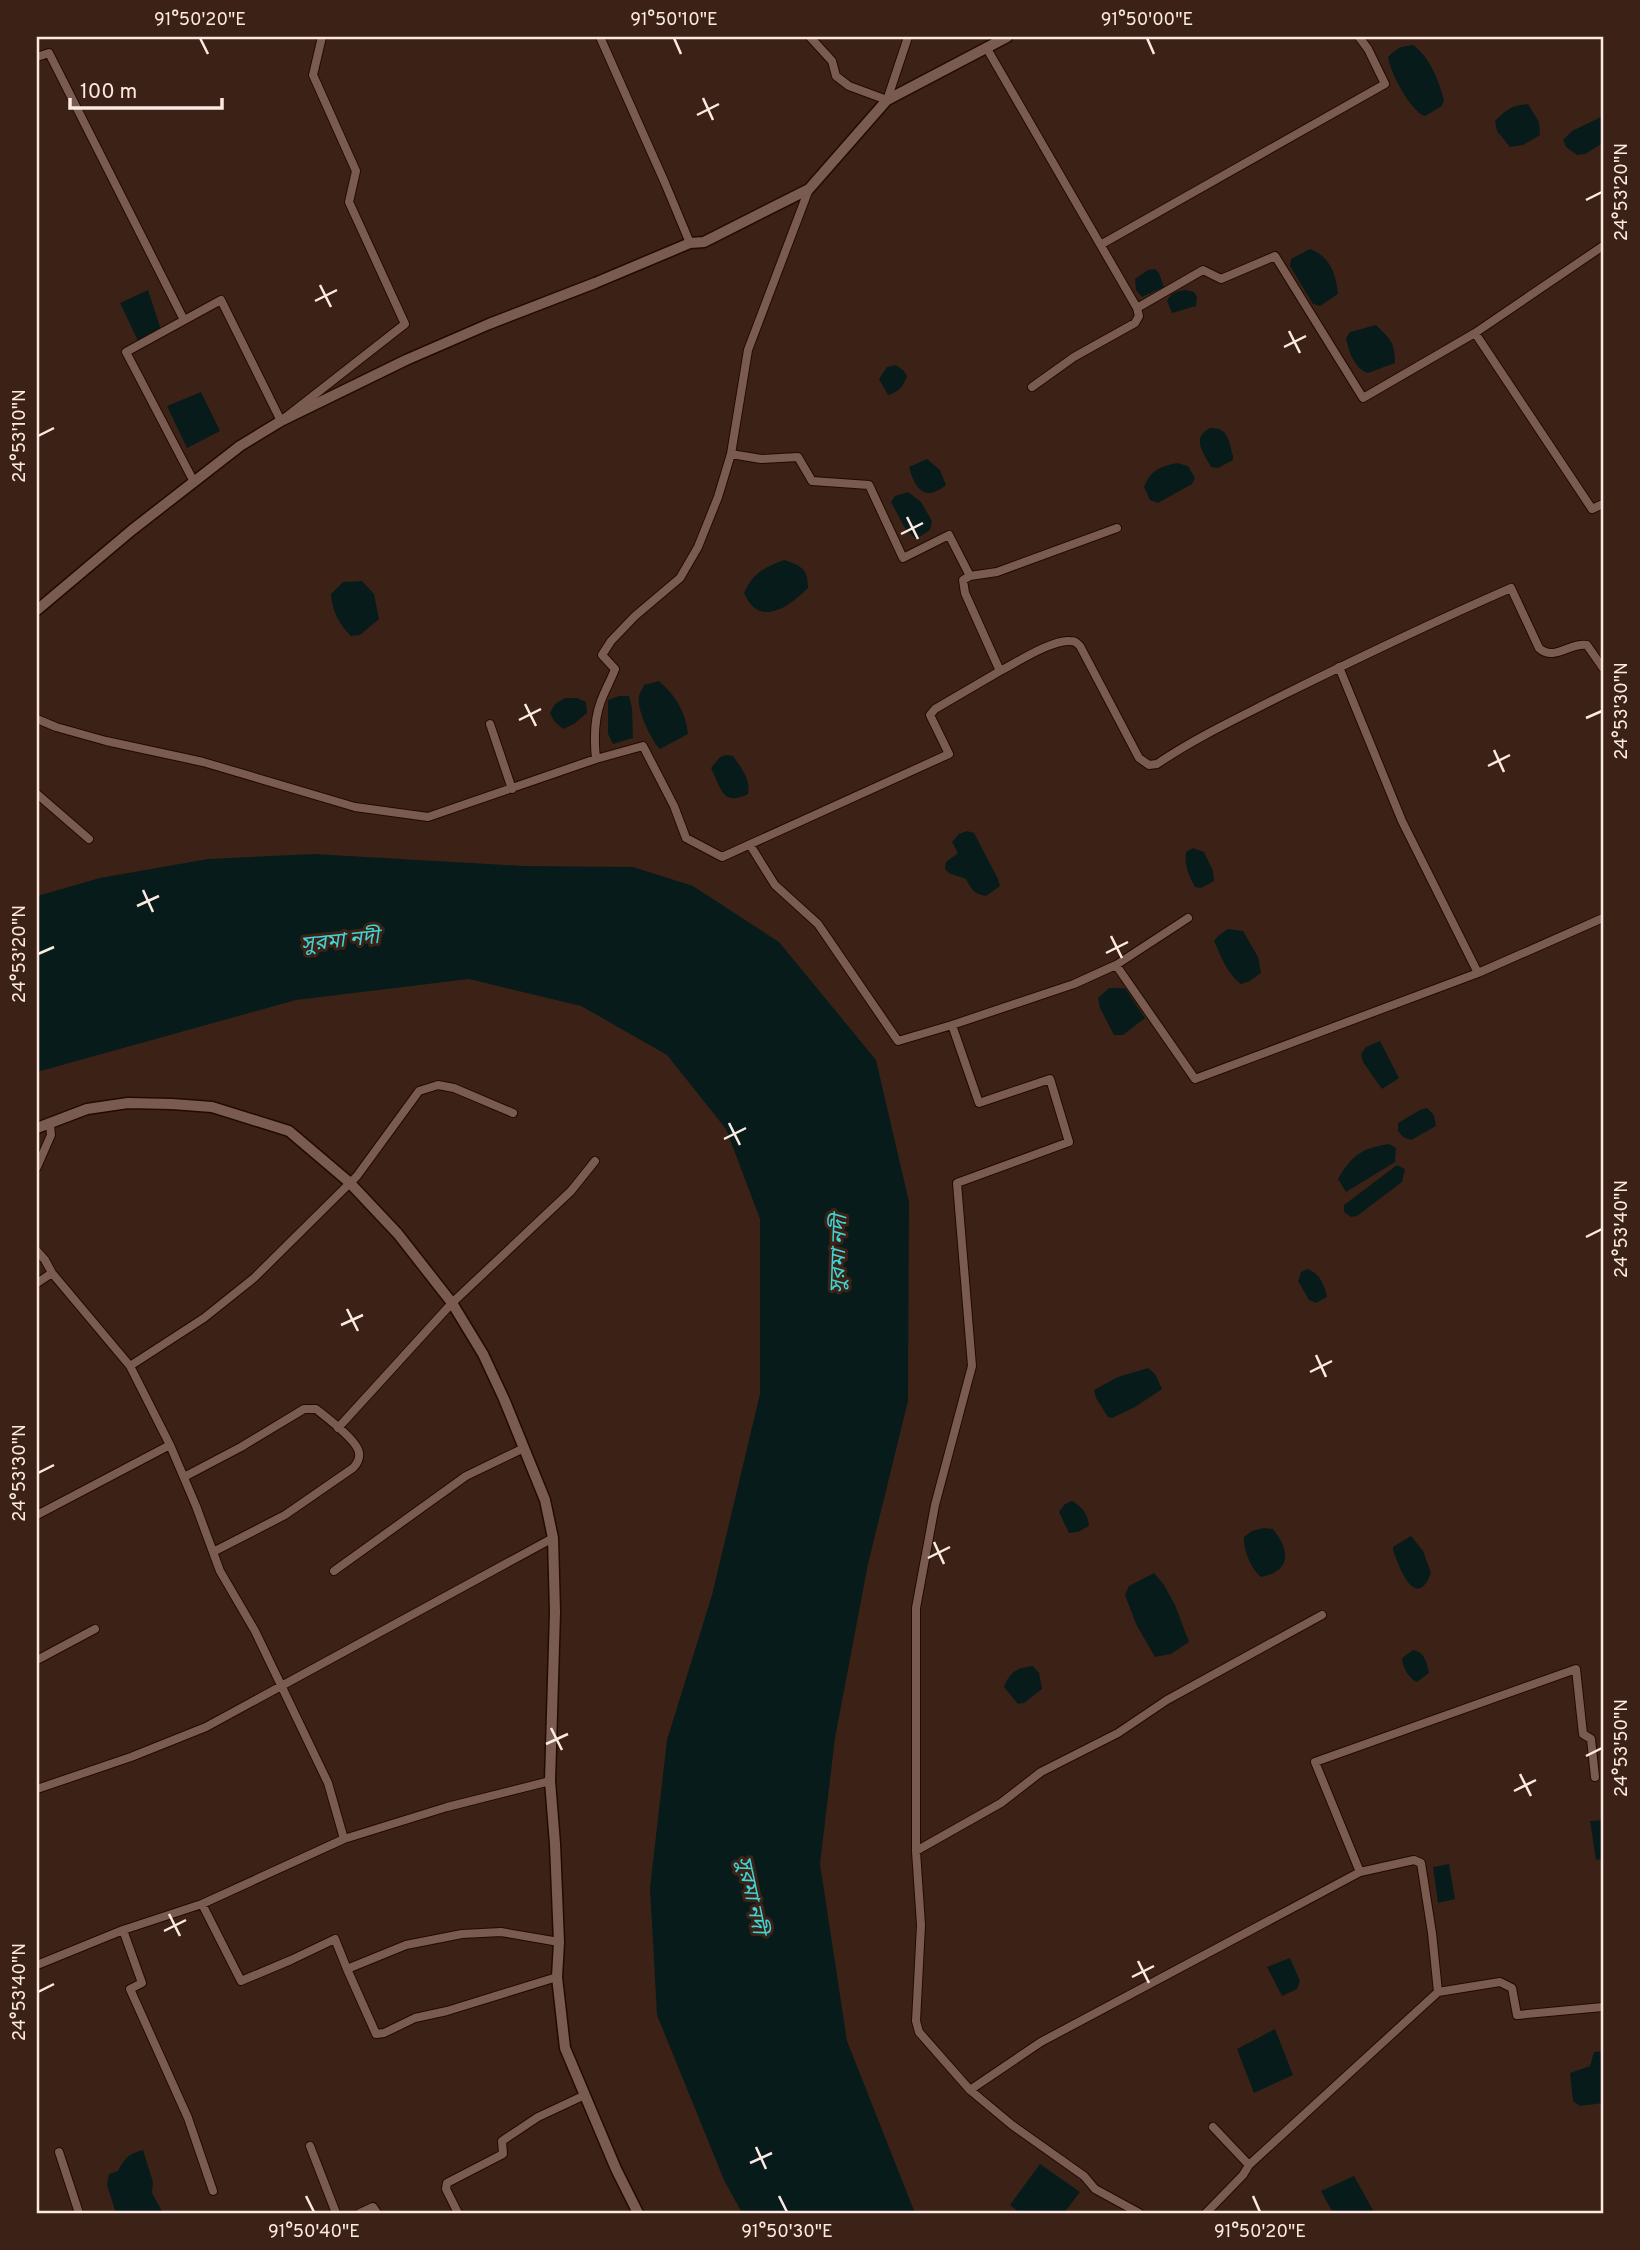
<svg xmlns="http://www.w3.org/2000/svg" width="1640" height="2250" font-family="Overpass,'Noto Sans Bengali',sans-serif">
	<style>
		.water { fill: #081b1b }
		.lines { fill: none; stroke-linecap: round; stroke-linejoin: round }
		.minor-casing { stroke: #220a02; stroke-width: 10 }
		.tertiary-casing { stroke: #220a02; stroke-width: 13 }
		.minor { stroke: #7a5b4f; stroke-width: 8 }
		.tertiary { stroke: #7a5b4f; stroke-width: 10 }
		.ticks { fill: none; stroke: #fceae2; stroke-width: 2.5 }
		.labels { text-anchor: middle; stroke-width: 6; stroke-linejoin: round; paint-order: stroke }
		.water-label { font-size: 21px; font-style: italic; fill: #3ed6d7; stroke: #3c2216 }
		.neatline { fill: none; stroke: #fceae2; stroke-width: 2.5 }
		.ticks-label { font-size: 18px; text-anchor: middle; fill: #fceae2 }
	</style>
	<rect width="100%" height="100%" fill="#3c2216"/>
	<path class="water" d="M 1413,45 C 1430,57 1439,81 1444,100 L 1442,106 L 1425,116 C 1410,111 1390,72 1388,57 L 1393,52 L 1401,47 Z
		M 1528,104 L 1539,122 L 1540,135 L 1523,145 L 1510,147 L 1497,131 L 1495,121 C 1505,110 1512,105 1528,104 Z
		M 1603,116 L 1603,143 L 1585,154 L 1577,155 L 1566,147 L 1563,140 L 1572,131 Z
		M 1310,249 C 1330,256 1336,274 1338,294 L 1320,306 L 1313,304 L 1290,266 L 1291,259 Z
		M 1155,269 L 1159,273 L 1164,287 L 1142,297 L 1136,290 L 1135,279 L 1148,270 Z
		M 148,290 L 161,330 L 139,343 L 120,303 Z
		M 1186,290 L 1194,292 L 1197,297 L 1196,306 L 1172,313 L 1167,301 C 1171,293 1177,291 1186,290 Z
		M 1376,325 C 1390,339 1395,342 1395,363 L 1368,373 C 1354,368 1349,352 1346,338 L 1350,332 Z
		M 896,365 L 903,370 L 907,376 C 903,387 899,392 888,395 L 879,379 L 887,367 Z
		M 201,392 L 220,431 L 187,448 L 167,406 Z
		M 1210,428 C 1228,427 1229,441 1233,456 L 1233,460 L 1218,468 L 1211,467 C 1203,452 1191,438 1210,428 Z
		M 927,459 L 940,470 L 946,485 C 925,502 915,490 909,467 Z
		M 1177,463 L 1188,466 L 1195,478 L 1192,484 L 1158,503 L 1150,500 L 1144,487 C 1151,470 1159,467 1177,463 Z
		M 908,492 L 921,502 L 932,521 L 930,530 L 916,539 L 906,530 L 891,502 L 895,496 Z
		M 784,560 C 801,566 808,568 808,588 C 788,608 759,628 744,593 C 754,572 764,568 784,560 Z
		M 362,581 L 374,594 L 379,619 L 360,635 L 351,636 C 339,624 332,611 331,594 L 343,582 Z
		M 659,681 C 675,695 686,712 688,734 L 660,749 C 651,740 636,708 639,696 C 640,692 643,689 644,685 Z
		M 619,696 L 629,696 L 632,708 L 633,738 L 613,744 L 608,734 L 608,700 Z
		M 565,698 L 577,698 L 586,702 L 587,713 L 574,724 L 563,729 L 554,721 L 550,713 L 555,704 Z
		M 726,755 L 733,756 C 741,767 751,780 748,794 C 722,807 721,788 711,768 L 720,757 Z
		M 967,831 L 974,833 L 998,879 L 1000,886 L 986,896 C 974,894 971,889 966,879 L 949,873 L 945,869 L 946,862 L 958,853 L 952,842 L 959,834 Z
		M 1193,848 L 1204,852 L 1213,871 L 1214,881 L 1201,888 L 1195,887 C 1189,876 1184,865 1186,852 Z
		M 314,854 L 525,866 L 633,867 L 693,886 L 779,942 L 876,1060 L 909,1202 L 908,1401 L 868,1564 L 835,1738 L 820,1864 L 847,2041 L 915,2213 L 742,2213 L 724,2180 L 657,2015 L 650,1888 L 667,1740 L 712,1595 L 760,1394 L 760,1219 L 726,1129 L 667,1055 L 581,1006 L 469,979 L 296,1000 L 37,1072 L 37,896 L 100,878 L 208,859 Z
		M 1228,929 L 1243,931 L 1258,957 L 1261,973 L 1250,981 L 1241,984 C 1227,974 1221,956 1214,941 L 1218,936 Z
		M 1109,988 L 1125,988 L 1145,1018 L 1123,1035 L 1114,1035 L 1100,1008 L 1098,998 Z
		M 1380,1041 L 1399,1078 L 1382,1089 L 1363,1062 L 1361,1054 L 1366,1047 Z
		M 1427,1108 L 1434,1115 L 1436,1126 L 1411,1140 L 1403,1137 L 1398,1131 L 1398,1123 L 1420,1110 Z
		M 1389,1144 L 1396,1148 L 1395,1162 L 1346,1192 L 1338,1179 C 1352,1155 1362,1148 1389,1144 Z
		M 1397,1165 L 1405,1169 L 1402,1182 L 1357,1216 L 1351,1217 L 1344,1212 L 1344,1205 Z
		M 1307,1269 C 1320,1273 1324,1284 1327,1297 L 1316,1303 L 1309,1300 L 1298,1281 L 1301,1272 Z
		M 1148,1368 L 1155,1374 L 1162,1389 L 1135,1407 L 1112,1418 L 1108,1417 L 1096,1398 L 1094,1390 L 1118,1377 Z
		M 1072,1501 C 1083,1507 1088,1515 1089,1526 L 1078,1532 L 1069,1533 L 1059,1512 L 1065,1504 Z
		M 1264,1528 L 1273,1529 C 1289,1549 1293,1571 1261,1577 C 1251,1569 1243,1550 1244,1537 L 1252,1531 Z
		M 1411,1536 L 1423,1551 L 1431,1573 C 1416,1612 1399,1568 1393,1550 L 1393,1547 Z
		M 1154,1573 L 1164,1585 L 1175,1605 L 1189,1642 L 1171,1654 L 1155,1657 L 1136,1624 L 1125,1595 L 1129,1586 Z
		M 1413,1650 C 1425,1652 1427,1663 1429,1673 L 1417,1682 C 1409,1679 1402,1666 1402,1658 Z
		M 1033,1666 L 1039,1673 L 1042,1689 L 1024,1703 L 1018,1704 L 1004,1687 C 1010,1671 1017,1668 1033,1666 Z
		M 1603,1820 L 1603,1859 L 1596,1860 L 1590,1821 Z
		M 1449,1864 L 1455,1899 L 1438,1903 L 1433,1867 Z
		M 1290,1958 L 1300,1981 L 1297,1989 L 1282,1996 L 1267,1967 Z
		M 1275,2029 L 1293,2075 L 1254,2093 L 1237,2049 Z
		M 1603,2051 L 1603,2103 L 1580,2106 L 1573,2101 L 1570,2073 L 1590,2066 L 1594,2052 Z
		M 143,2150 L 153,2182 L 152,2193 L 163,2213 L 116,2213 L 107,2185 L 109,2174 L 118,2171 C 124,2158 130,2153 143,2150 Z
		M 1040,2164 L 1080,2192 L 1064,2213 L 1020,2213 L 1010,2205 Z
		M 1354,2176 L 1374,2212 L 1333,2213 L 1321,2191 Z"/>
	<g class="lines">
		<g class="minor-casing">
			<path id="minor" d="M 600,37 L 665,183 L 690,243
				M 810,37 L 832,61 L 836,76 L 849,86 L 887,100 L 908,37
				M 986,47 L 1137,308 L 1139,316 L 1135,323 L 1074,357 L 1032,387
				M 37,57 L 49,53 L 184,320
				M 1102,244 L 1385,84 L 1368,49 L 1359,37
				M 1137,308 L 1203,270 L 1221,279 L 1275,256 L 1363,398 L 1475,333 L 1603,246
				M 1475,333 L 1592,509 L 1603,504
				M 194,482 L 126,352 L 221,300 L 281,421 L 405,324 L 349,202 L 356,171 L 313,75 L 322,37
				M 970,576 L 997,572 L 1117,528
				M 1339,667 L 1402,821 L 1478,973 L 1603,918
				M 1000,671 C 1016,663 1053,639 1070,641 C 1075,641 1076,642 1080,646 L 1139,758 L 1149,765 L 1157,764 C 1195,738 1238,718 1279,697 C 1356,659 1433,622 1511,588 L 1539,648 C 1554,662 1570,642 1587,645 L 1603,668
				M 37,719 L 56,727 L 106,741 L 203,762 L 355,807 L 428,817 L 596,759 L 643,746 L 674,806 L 686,838 L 722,857 L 949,754 L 930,715 L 935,709 L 1000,671 L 965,593 L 963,580 L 970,576 L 949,535 L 903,558 L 869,485 L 812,481 L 798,457 L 761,459 L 731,454
				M 490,724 L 512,789
				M 596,759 C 594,740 594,719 601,701 C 605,690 611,680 615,669 L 602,655 L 611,641 L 635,616 L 680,578 L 698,547 L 718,497 L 731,454 L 748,350 L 809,189
				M 37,794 L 89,839
				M 750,845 L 775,885 L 818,924 L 898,1041 L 952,1025 L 979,1103 L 1050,1079 L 1069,1142 L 957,1183 L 972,1366 L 935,1505 L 916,1608 L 916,1851 L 921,1925 L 916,2021 L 919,2032 L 970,2090 L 1012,2125 L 1084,2176 L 1095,2189 L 1139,2213
				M 1116,965 L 1195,1079 L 1478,973
				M 952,1025 L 1074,984 L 1116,965 L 1188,918
				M 37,1167 L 51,1135 L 50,1124
				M 37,1251 L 45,1260 L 52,1273 L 130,1366 L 170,1445 L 196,1506 L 220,1571 L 255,1631 L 328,1783 L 344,1839
				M 37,1283 L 52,1273
				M 130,1366 L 204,1318 L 254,1278 L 357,1176 L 419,1091 L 438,1085 L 454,1088 L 513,1113
				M 338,1428 L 452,1303 L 571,1191 L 595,1161
				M 184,1477 L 241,1447 L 304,1409 L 316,1409 C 326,1417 358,1441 359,1453 C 360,1459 357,1464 353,1468 L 285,1515 L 213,1552
				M 37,1515 L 170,1445
				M 334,1571 L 466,1476 L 524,1448
				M 37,1660 L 95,1629
				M 37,1789 L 131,1757 L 206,1727 L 553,1538
				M 916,1851 L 1001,1803 L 1041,1772 L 1118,1733 L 1167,1700 L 1322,1615
				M 1360,1872 L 1315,1762 L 1576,1669 L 1583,1734 L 1591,1739 L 1595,1777
				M 202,1904 L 241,1981 L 291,1960 L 335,1939 L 347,1969 L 406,1945 L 462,1934 L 501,1932 L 559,1942
				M 123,1930 L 142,1983 L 130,1989 L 188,2118 L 213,2191
				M 37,1965 L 123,1930 L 202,1904 L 344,1839 L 447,1807 L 550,1781
				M 347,1969 L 376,2034 L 384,2033 L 415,2018 L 447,2011 L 557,1977
				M 970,2090 L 1041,2042 L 1360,1872 L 1414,1860 L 1421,1863 L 1432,1933 L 1438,1992
				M 310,2146 L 336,2213
				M 59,2152 L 79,2213
				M 1249,2165 L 1438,1992 L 1500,1982 L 1512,1988 L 1517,2015 L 1603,2007
				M 360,2213 L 373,2207 L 377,2213
				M 458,2213 L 446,2189 L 447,2183 L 503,2154 L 502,2141 L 538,2117 L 585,2095
				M 1206,2213 L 1243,2175 L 1249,2165 L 1213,2127"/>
		</g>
		<g class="tertiary-casing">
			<path id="tertiary" d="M 37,610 L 132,530 L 240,446 L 281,421 L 406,360 L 489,324 L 595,283 L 690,243 L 704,242 L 809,189 L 887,100 L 1007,37
				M 37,1128 L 87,1109 L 128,1103 L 172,1104 L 212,1107 L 289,1131 L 349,1182 L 398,1234 L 452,1303 L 483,1354 L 504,1399 L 545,1500 L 553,1538 L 555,1612 L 550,1781 L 555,1844 L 559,1942 L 557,1977 L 565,2048 L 616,2169 L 638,2213"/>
		</g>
		<use href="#minor" class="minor"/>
		<use href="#tertiary" class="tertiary"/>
	</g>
	<path class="ticks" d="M 200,38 L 208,54M 674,38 L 681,54M 1147,38 L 1154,54M 703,98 L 713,120M 697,115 L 719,104M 1586,200 L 1602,192M 320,285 L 331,307M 315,301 L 337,290M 1289,331 L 1300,353M 1284,347 L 1306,336M 38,436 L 54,428M 907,517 L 918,539M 901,534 L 923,523M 525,704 L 536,726M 1586,718 L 1602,711M 519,720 L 541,709M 1494,750 L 1504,772M 1488,766 L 1510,755M 143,890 L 153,912M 137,906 L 159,896M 1111,936 L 1122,958M 1106,953 L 1128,942M 38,954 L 54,947M 729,1123 L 740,1145M 724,1139 L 746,1128M 1586,1237 L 1602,1229M 347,1309 L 358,1331M 341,1325 L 363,1315M 1316,1355 L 1326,1377M 1310,1372 L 1332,1361M 38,1473 L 54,1465M 934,1542 L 944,1564M 928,1558 L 950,1547M 551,1728 L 562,1750M 546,1744 L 568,1734M 1586,1756 L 1602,1748M 1520,1774 L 1531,1796M 1514,1791 L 1536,1780M 169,1914 L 180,1936M 164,1931 L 186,1920M 1138,1961 L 1149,1983M 1132,1977 L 1154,1966M 38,1992 L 54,1984M 756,2147 L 766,2169M 750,2163 L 772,2153M 306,2196 L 314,2212M 779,2196 L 787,2212M 1253,2196 L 1260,2212"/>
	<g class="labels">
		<g class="water-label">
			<text transform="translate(340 940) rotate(-6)" y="7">সুরমা নদী</text>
			<text transform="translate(838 1254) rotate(-88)" y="7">সুরমা নদী</text>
			<text transform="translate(752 1895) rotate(78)" y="7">সুরমা নদী</text>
		</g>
	</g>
	<rect width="1640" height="2250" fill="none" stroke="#3c2216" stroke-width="77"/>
	<path d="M70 98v10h152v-10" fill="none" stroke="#fceae2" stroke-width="3.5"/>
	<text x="80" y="98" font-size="21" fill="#fceae2" stroke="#3c2216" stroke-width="5" paint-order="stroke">100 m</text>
	<rect x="38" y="38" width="1564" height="2174" class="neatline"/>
	<g class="ticks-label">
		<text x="200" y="25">91°50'20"E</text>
		<text x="674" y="25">91°50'10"E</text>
		<text x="1147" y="25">91°50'00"E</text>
		<text transform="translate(1621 192) rotate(-90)" y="6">24°53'20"N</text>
		<text transform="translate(19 436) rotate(-90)" y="6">24°53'10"N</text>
		<text transform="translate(1621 711) rotate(-90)" y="6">24°53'30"N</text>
		<text transform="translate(19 954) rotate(-90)" y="6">24°53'20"N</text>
		<text transform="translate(1621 1229) rotate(-90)" y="6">24°53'40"N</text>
		<text transform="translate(19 1473) rotate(-90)" y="6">24°53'30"N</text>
		<text transform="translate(1621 1748) rotate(-90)" y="6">24°53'50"N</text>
		<text transform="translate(19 1992) rotate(-90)" y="6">24°53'40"N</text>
		<text x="314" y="2237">91°50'40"E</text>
		<text x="787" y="2237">91°50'30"E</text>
		<text x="1260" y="2237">91°50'20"E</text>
	</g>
</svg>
